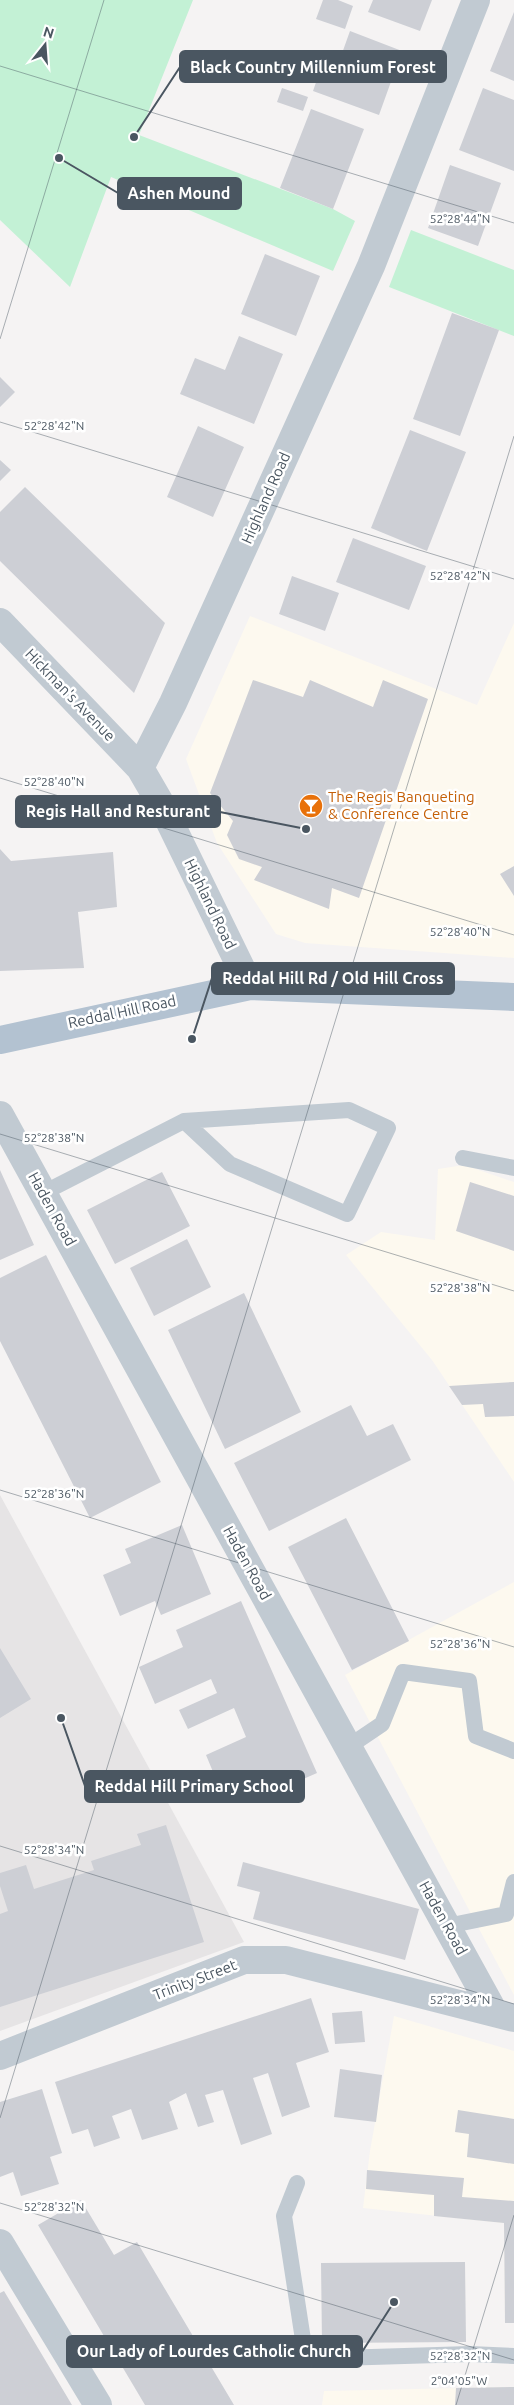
<svg xmlns="http://www.w3.org/2000/svg" width="514" height="2405" font-family="Ubuntu,sans-serif">
	<style>
		.commercial { fill: #fdf9ef }
		.education { fill: #e6e4e5 }
		.green { fill: #c3f1d5 }
		.building { fill: #cdcfd5 }
		.lines { fill: none; stroke-linecap: round; stroke-linejoin: round }
		.lane { stroke: #c1cad2; stroke-width: 16 }
		.street { stroke: #c1cad2; stroke-width: 28 }
		.primary { stroke: #b3c2d1; stroke-width: 28 }
		.ticks { fill: none; stroke: #4a5661; stroke-width: 1; stroke-opacity: 0.45 }
		.labels { text-anchor: middle; stroke-width: 5; stroke-linejoin: round; paint-order: stroke }
		.street-label { font-size: 15px; fill: #4a5661; stroke: #fff }
		.food-label { font-size: 15px; fill: #c56008; stroke: #fff; text-anchor: start }
		.ticks-label { font-size: 12px; text-anchor: middle; fill: #4a5661; stroke: #fff; stroke-width: 5; stroke-linejoin: round; paint-order: stroke }
		.leader { fill: none; stroke: #4a5661; stroke-width: 2 }
		.callout-dot { fill: #4a5661; stroke: #fff; stroke-width: 2 }
		.callout { fill: #4a5661; stroke: #4a5661; stroke-width: 2 }
		.callout-label { font-size: 16px; text-anchor: middle; font-weight: bold; fill: #fff }
	</style>
	<rect width="100%" height="100%" fill="#f5f3f3"/>
	<path class="commercial" d="M 250,616 L 477,705 L 514,623 L 514,958 L 305,943 L 276,934 L 217,843 L 186,759 Z
		M 464,1165 L 514,1182 L 514,1482 L 432,1360 L 346,1255 L 381,1232 L 435,1240 L 438,1169 Z
		M 514,1582 L 514,1995 L 345,1675 Z
		M 394,2016 L 514,2051 L 514,2323 L 505,2323 L 504,2223 L 363,2208 L 370,2151 Z
		M 514,2387 L 514,2405 L 322,2405 L 324,2391 Z"/>
	<path class="education" d="M 0,1495 L 244,1942 L 0,2031 Z"/>
	<path class="green" d="M 0,0 L 193,0 L 139,135 L 333,209 L 355,221 L 333,271 L 111,177 L 70,287 L 0,220 Z
		M 411,230 L 514,270 L 514,336 L 389,287 Z"/>
	<path class="building" d="M 323,0 L 338,0 L 353,6 L 345,29 L 316,19 Z
		M 373,0 L 432,0 L 420,31 L 368,12 Z
		M 514,12 L 514,81 L 490,71 Z
		M 350,31 L 402,51 L 379,115 L 313,91 L 322,65 L 336,70 Z
		M 282,88 L 308,97 L 303,111 L 277,102 Z
		M 483,88 L 514,100 L 514,171 L 459,150 Z
		M 311,109 L 364,129 L 333,209 L 280,188 Z
		M 450,165 L 501,183 L 478,246 L 428,228 Z
		M 265,254 L 320,276 L 296,336 L 241,314 Z
		M 452,313 L 499,330 L 460,436 L 413,419 Z
		M 239,336 L 283,354 L 254,424 L 180,394 L 195,358 L 225,370 Z
		M 0,377 L 15,392 L 0,407 Z
		M 198,426 L 244,447 L 213,517 L 167,497 Z
		M 410,430 L 466,452 L 427,551 L 371,528 Z
		M 0,460 L 11,470 L 0,481 Z
		M 25,487 L 165,623 L 134,693 L 0,561 L 0,512 Z
		M 353,538 L 426,566 L 409,610 L 336,582 Z
		M 292,576 L 339,593 L 325,631 L 279,614 Z
		M 253,680 L 303,697 L 310,680 L 373,707 L 383,680 L 428,699 L 359,898 L 332,888 L 329,909 L 254,880 L 262,867 L 239,859 L 227,835 L 233,821 L 210,793 Z
		M 0,849 L 11,861 L 113,852 L 117,907 L 78,912 L 84,968 L 0,971 Z
		M 514,866 L 514,896 L 500,874 Z
		M 0,1170 L 34,1245 L 0,1260 Z
		M 162,1172 L 190,1226 L 115,1264 L 87,1210 Z
		M 470,1182 L 514,1196 L 514,1251 L 456,1231 Z
		M 187,1239 L 211,1287 L 154,1316 L 130,1268 Z
		M 46,1255 L 161,1482 L 90,1518 L 0,1341 L 0,1278 Z
		M 244,1293 L 301,1412 L 225,1449 L 168,1330 Z
		M 514,1382 L 514,1416 L 485,1417 L 483,1404 L 462,1405 L 449,1386 Z
		M 351,1405 L 367,1436 L 393,1424 L 411,1460 L 269,1531 L 234,1463 Z
		M 346,1518 L 409,1641 L 352,1670 L 288,1547 Z
		M 182,1525 L 211,1594 L 161,1615 L 155,1601 L 120,1616 L 103,1575 L 131,1563 L 125,1549 Z
		M 241,1601 L 317,1773 L 269,1794 L 260,1773 L 221,1791 L 206,1755 L 246,1737 L 234,1708 L 188,1729 L 179,1710 L 217,1693 L 211,1679 L 155,1704 L 139,1667 L 183,1647 L 176,1630 Z
		M 0,1648 L 31,1699 L 0,1718 Z
		M 166,1825 L 204,1942 L 0,2007 L 0,1914 L 8,1911 L 0,1886 L 0,1873 L 26,1865 L 34,1889 L 94,1870 L 91,1861 L 141,1845 L 137,1834 Z
		M 243,1862 L 419,1909 L 405,1960 L 253,1919 L 260,1892 L 237,1886 Z
		M 311,1998 L 329,2052 L 296,2063 L 310,2107 L 282,2117 L 268,2073 L 253,2078 L 272,2134 L 241,2145 L 223,2090 L 205,2095 L 214,2122 L 198,2127 L 186,2093 L 169,2102 L 178,2129 L 142,2140 L 131,2109 L 112,2116 L 120,2138 L 94,2147 L 88,2129 L 72,2134 L 55,2082 Z
		M 362,2011 L 365,2042 L 335,2044 L 332,2013 Z
		M 340,2069 L 382,2075 L 376,2122 L 334,2117 Z
		M 42,2089 L 62,2153 L 50,2157 L 59,2184 L 21,2196 L 13,2172 L 0,2177 L 0,2102 Z
		M 458,2110 L 514,2119 L 514,2164 L 467,2157 L 469,2134 L 455,2132 Z
		M 367,2170 L 464,2178 L 462,2197 L 514,2201 L 514,2323 L 505,2323 L 504,2223 L 434,2216 L 434,2195 L 366,2189 Z
		M 81,2200 L 114,2255 L 137,2242 L 234,2405 L 145,2405 L 38,2225 Z
		M 465,2262 L 466,2342 L 322,2343 L 321,2263 Z
		M 4,2291 L 72,2405 L 0,2405 L 0,2293 Z
		M 514,2387 L 514,2405 L 455,2405 L 456,2388 Z"/>
	<g class="lines">
		<path class="lane" d="M 463,1158 L 514,1168
			M 43,1193 L 184,1121 L 349,1110 L 388,1128 L 347,1214 L 230,1164 L 184,1121
			M 348,1747 L 382,1724 L 403,1672 L 469,1681 L 476,1736 L 514,1751
			M 447,1926 L 506,1914 L 514,1882
			M 297,2183 L 284,2216 L 306,2359 L 470,2354 L 514,2356"/>
		<path class="street" d="M 0,622 L 140,768
			M 250,986 L 162,806 L 140,768 L 173,703 L 371,266 L 476,0
			M 0,1115 L 494,2012
			M 0,2056 L 244,1960 L 286,1960 L 514,2018
			M 0,2243 L 98,2405"/>
		<path class="primary" d="M 0,1040 L 250,986 L 514,997"/>
	</g>
	<path class="ticks" d="M 0,66 L 514,223M 0,339 L 104,0M 0,422 L 514,579M 0,778 L 514,935M 0,1134 L 514,1291M 0,1490 L 514,1647M 0,1846 L 514,2004M 0,2118 L 514,436M 0,2203 L 514,2360M 456,2405 L 514,2215"/>
	<defs>
		<g id="bar-disc" transform="scale(1.25)"><circle r="9.5" fill="#e8710a" stroke="#fff"/><path d="M-6-5H6L.8 .8V4.5H3.5V6h-7V4.5H-.8V.8Z" fill="#fff"/></g>
	</defs>
	<g fill-rule="evenodd">
		<use href="#bar-disc" x="311" y="806"/>
	</g>
	<g class="labels">
		<g class="street-label">
			<text transform="translate(266 498) rotate(-66)" y="5">Highland Road</text>
			<text transform="translate(70 695) rotate(46)" y="5">Hickman's Avenue</text>
			<text transform="translate(210 904) rotate(64)" y="5">Highland Road</text>
			<text transform="translate(122 1012) rotate(-12)" y="5">Reddal Hill Road</text>
			<text transform="translate(52 1209) rotate(61)" y="5">Haden Road</text>
			<text transform="translate(247 1563) rotate(61)" y="5">Haden Road</text>
			<text transform="translate(443 1918) rotate(61)" y="5">Haden Road</text>
			<text transform="translate(195 1980) rotate(-21)" y="5">Trinity Street</text>
		</g>
		<g class="food-label">
			<text x="328" y="802">The Regis Banqueting<tspan x="328" dy="17">&amp; Conference Centre</tspan></text>
		</g>
	</g>
	<g class="ticks-label">
		<text x="460" y="223">52°28'44"N</text>
		<text x="54" y="430">52°28'42"N</text>
		<text x="460" y="580">52°28'42"N</text>
		<text x="54" y="786">52°28'40"N</text>
		<text x="460" y="936">52°28'40"N</text>
		<text x="54" y="1142">52°28'38"N</text>
		<text x="460" y="1292">52°28'38"N</text>
		<text x="54" y="1498">52°28'36"N</text>
		<text x="460" y="1648">52°28'36"N</text>
		<text x="54" y="1854">52°28'34"N</text>
		<text x="460" y="2004">52°28'34"N</text>
		<text x="54" y="2211">52°28'32"N</text>
		<text x="460" y="2360">52°28'32"N</text>
		<text x="459" y="2385">2°04'05"W</text>
	</g>
	<path class="leader" d="M134 137L180 67M59 158L118 193M306 829L220 812M192 1039L212 978M61 1718L85 1786M394 2302L362 2352"/>
	<g class="callout-dot">
		<circle cx="134" cy="137" r="5"/>
		<circle cx="59" cy="158" r="5"/>
		<circle cx="306" cy="829" r="5"/>
		<circle cx="192" cy="1039" r="5"/>
		<circle cx="61" cy="1718" r="5"/>
		<circle cx="394" cy="2302" r="5"/>
	</g>
	<g class="callout">
		<rect x="180" y="51" width="266" height="31" rx="5"/>
		<rect x="118" y="178" width="123" height="31" rx="5"/>
		<rect x="16" y="796" width="204" height="31" rx="5"/>
		<rect x="212" y="963" width="242" height="31" rx="5"/>
		<rect x="85" y="1771" width="219" height="31" rx="5"/>
		<rect x="67" y="2336" width="295" height="31" rx="5"/>
	</g>
	<g class="callout-label">
		<text x="313" y="73">Black Country Millennium Forest</text>
		<text x="179" y="199">Ashen Mound</text>
		<text x="118" y="817">Regis Hall and Resturant</text>
		<text x="333" y="984">Reddal Hill Rd / Old Hill Cross</text>
		<text x="194" y="1792">Reddal Hill Primary School</text>
		<text x="214" y="2357">Our Lady of Lourdes Catholic Church</text>
	</g>
	<g transform="translate(45 45) rotate(17)" stroke="#ffffff" stroke-width="4" paint-order="stroke">
	<path d="M0-4L9 19L0 12L-9 19Z" fill="#4a5661"/>
	<text y="-8" font-size="14" font-weight="bold" text-anchor="middle" fill="#4a5661">N</text>
	</g>
</svg>
